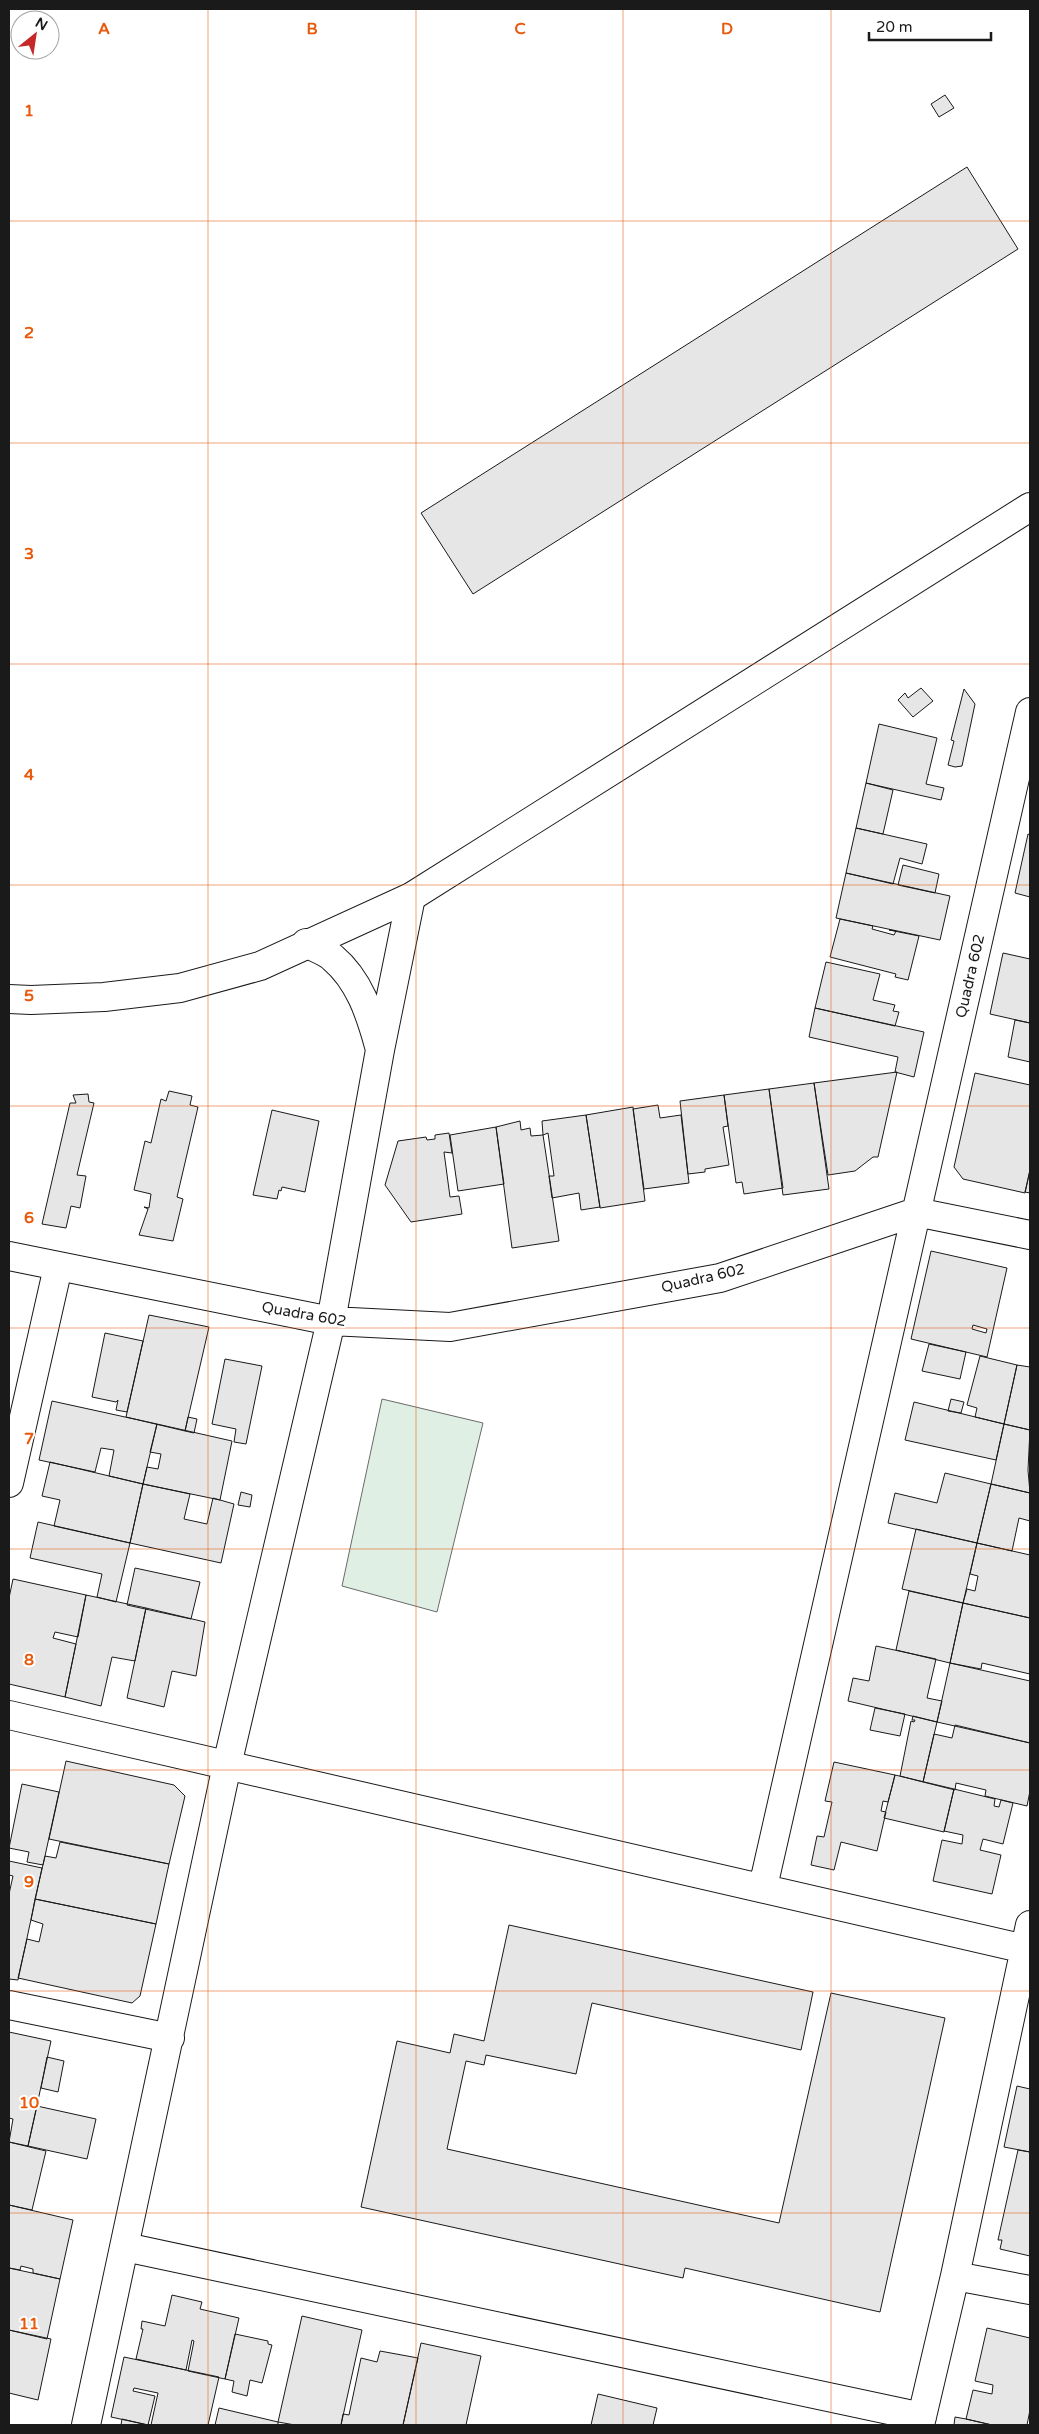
<svg xmlns="http://www.w3.org/2000/svg" width="1039" height="2434" font-family="'Varela Round',sans-serif">
	<style>
		.green { fill: #e0efe3; stroke: #6a6a6a }
		.building { fill: #e6e6e6; stroke: #1a1a1a; fill-rule: evenodd }
		.lines { fill: none; stroke-linecap: round; stroke-linejoin: round }
		.minor-casing { stroke: #1a1a1a; stroke-width: 30 }
		.major-casing { stroke: #1a1a1a; stroke-width: 30 }
		.minor { stroke: #fff; stroke-width: 28 }
		.major { stroke: #fff; stroke-width: 28 }
		.grid { fill: none; stroke: #e8590c; stroke-width: 1; stroke-opacity: 0.55 }
		.labels { text-anchor: middle; stroke-width: 4; stroke-linejoin: round; paint-order: stroke }
		.street-label { font-size: 15px; fill: #1a1a1a; stroke: #fff }
		.grid-label { font-size: 16px; text-anchor: middle; font-weight: bold; fill: #e8590c; stroke: #fff; stroke-width: 4; stroke-linejoin: round; paint-order: stroke }
	</style>
	<rect width="100%" height="100%" fill="#fff"/>
	<path class="green" d="M 382,1399 L 483,1423 L 437,1612 L 342,1586 Z"/>
	<path class="building" d="M 945,95 L 954,108 L 939,117 L 931,104 Z
		M 967,167 L 1018,249 L 473,594 L 421,513 Z
		M 921,688 L 933,701 L 913,717 L 898,700 L 905,693 L 908,698 Z
		M 964,689 L 975,704 L 962,766 L 955,767 L 948,765 L 954,741 L 951,740 Z
		M 879,724 L 937,738 L 926,784 L 944,788 L 941,800 L 866,783 Z
		M 866,783 L 893,790 L 883,834 L 856,828 Z
		M 856,828 L 927,844 L 922,864 L 900,858 L 893,884 L 846,873 Z
		M 1028,834 L 1030,835 L 1030,897 L 1015,893 Z
		M 903,865 L 939,874 L 935,893 L 898,885 Z
		M 846,873 L 950,896 L 940,940 L 836,918 Z
		M 840,919 L 873,926 L 872,929 L 894,935 L 896,931 L 889,930 L 919,936 L 908,980 L 895,977 L 896,974 L 830,957 Z
		M 1003,953 L 1030,959 L 1030,1023 L 990,1014 Z
		M 826,962 L 880,974 L 873,1000 L 895,1005 L 893,1011 L 899,1012 L 895,1026 L 815,1008 Z
		M 815,1008 L 924,1032 L 914,1077 L 895,1072 L 898,1057 L 809,1037 Z
		M 1015,1020 L 1030,1023 L 1030,1062 L 1008,1057 Z
		M 897,1072 L 878,1157 L 873,1157 L 855,1171 L 828,1175 L 814,1083 Z
		M 975,1073 L 1030,1085 L 1030,1170 L 1025,1193 L 963,1179 L 954,1167 Z
		M 814,1083 L 829,1189 L 783,1195 L 769,1089 Z
		M 769,1089 L 783,1188 L 744,1194 L 742,1182 L 736,1183 L 724,1095 Z
		M 169,1091 L 192,1096 L 190,1105 L 198,1107 L 177,1197 L 183,1199 L 173,1241 L 139,1235 L 148,1209 L 144,1207 L 149,1208 L 151,1194 L 134,1190 L 145,1141 L 151,1143 L 161,1099 L 166,1101 Z
		M 88,1094 L 89,1102 L 94,1103 L 77,1175 L 86,1176 L 80,1208 L 71,1206 L 66,1228 L 42,1224 L 70,1103 L 76,1103 L 73,1095 Z
		M 724,1095 L 728,1126 L 723,1127 L 729,1165 L 705,1169 L 705,1172 L 688,1174 L 680,1101 Z
		M 658,1105 L 660,1118 L 681,1115 L 689,1183 L 644,1189 L 633,1109 Z
		M 633,1107 L 645,1201 L 600,1208 L 586,1115 Z
		M 272,1110 L 319,1121 L 305,1192 L 282,1187 L 281,1191 L 279,1190 L 277,1199 L 253,1195 Z
		M 586,1115 L 600,1207 L 581,1210 L 579,1193 L 552,1198 L 549,1176 L 554,1176 L 548,1133 L 543,1135 L 542,1121 Z
		M 520,1121 L 521,1130 L 530,1128 L 531,1136 L 543,1135 L 559,1241 L 512,1248 L 496,1127 Z
		M 496,1127 L 504,1184 L 458,1191 L 450,1135 Z
		M 449,1133 L 452,1153 L 444,1152 L 450,1197 L 459,1196 L 462,1214 L 411,1222 L 385,1185 L 398,1141 L 426,1137 L 427,1140 L 435,1139 L 435,1135 Z
		M 1030,1170 L 1030,1193 L 1025,1192 Z
		M 931,1251 L 1007,1268 L 987,1357 L 911,1339 ZM 973,1325 L 987,1329 L 986,1333 L 972,1329 Z
		M 149,1315 L 209,1327 L 185,1431 L 126,1417 Z
		M 105,1333 L 143,1341 L 127,1412 L 116,1410 L 118,1400 L 116,1402 L 92,1397 Z
		M 929,1344 L 966,1352 L 960,1379 L 922,1371 Z
		M 980,1356 L 1017,1365 L 1004,1424 L 975,1417 L 977,1408 L 967,1405 Z
		M 225,1359 L 262,1366 L 246,1444 L 234,1442 L 236,1429 L 212,1424 Z
		M 1017,1365 L 1030,1367 L 1030,1430 L 1004,1424 Z
		M 951,1399 L 964,1402 L 961,1413 L 948,1411 Z
		M 52,1401 L 157,1424 L 143,1484 L 109,1476 L 114,1450 L 101,1448 L 95,1472 L 39,1460 Z
		M 914,1402 L 1004,1424 L 996,1460 L 905,1440 Z
		M 188,1417 L 197,1419 L 194,1433 L 185,1431 Z
		M 157,1424 L 232,1441 L 220,1500 L 143,1484 L 147,1467 L 158,1469 L 161,1454 L 150,1452 Z
		M 1004,1424 L 1030,1430 L 1028,1470 L 1030,1493 L 991,1484 Z
		M 50,1462 L 143,1484 L 130,1543 L 54,1526 L 60,1500 L 42,1496 Z
		M 945,1473 L 991,1484 L 977,1543 L 888,1523 L 895,1493 L 937,1503 Z
		M 143,1484 L 190,1494 L 184,1519 L 207,1524 L 213,1498 L 234,1504 L 221,1563 L 130,1543 Z
		M 991,1484 L 1030,1493 L 1030,1521 L 1019,1518 L 1012,1551 L 977,1543 Z
		M 241,1492 L 252,1495 L 250,1507 L 238,1505 Z
		M 38,1522 L 130,1543 L 116,1602 L 97,1597 L 102,1574 L 30,1558 Z
		M 916,1529 L 977,1543 L 963,1603 L 902,1589 Z
		M 977,1543 L 1030,1555 L 1030,1618 L 963,1603 L 967,1589 L 975,1591 L 978,1576 L 970,1574 Z
		M 135,1568 L 200,1582 L 191,1619 L 127,1605 Z
		M 13,1579 L 86,1595 L 78,1637 L 55,1632 L 53,1638 L 76,1644 L 65,1697 L 9,1684 L 9,1598 Z
		M 909,1591 L 963,1603 L 950,1663 L 896,1650 Z
		M 86,1595 L 146,1608 L 135,1661 L 112,1657 L 101,1706 L 65,1697 Z
		M 963,1603 L 1030,1618 L 1030,1674 L 982,1663 L 981,1669 L 950,1663 Z
		M 146,1608 L 205,1622 L 196,1676 L 172,1671 L 164,1707 L 127,1698 Z
		M 876,1646 L 936,1659 L 927,1698 L 942,1701 L 937,1722 L 848,1701 L 853,1678 L 869,1681 Z
		M 950,1663 L 1030,1681 L 1030,1743 L 937,1722 Z
		M 875,1708 L 905,1714 L 900,1736 L 870,1730 Z
		M 913,1716 L 937,1722 L 923,1782 L 900,1776 L 911,1721 L 914,1722 L 915,1720 L 912,1720 Z
		M 955,1725 L 1030,1743 L 1030,1791 L 1027,1806 L 985,1796 L 986,1790 L 956,1783 L 955,1790 L 923,1782 L 934,1734 L 952,1738 Z
		M 66,1761 L 174,1785 L 185,1796 L 169,1864 L 49,1839 Z
		M 834,1762 L 895,1775 L 888,1802 L 883,1801 L 881,1811 L 886,1812 L 877,1851 L 841,1842 L 834,1870 L 811,1865 L 817,1836 L 824,1837 L 832,1802 L 825,1801 Z
		M 895,1775 L 954,1789 L 944,1832 L 884,1818 Z
		M 22,1784 L 59,1792 L 43,1865 L 27,1862 L 29,1852 L 9,1848 Z
		M 954,1789 L 995,1799 L 994,1806 L 999,1807 L 1001,1800 L 1013,1803 L 1003,1844 L 983,1839 L 980,1850 L 1001,1855 L 992,1894 L 933,1881 L 942,1840 L 962,1844 L 963,1835 L 944,1831 Z
		M 60,1842 L 169,1864 L 156,1924 L 35,1899 L 45,1856 L 56,1858 Z
		M 9,1861 L 42,1868 L 18,1980 L 9,1979 L 9,1894 L 13,1876 L 9,1875 Z
		M 35,1899 L 156,1924 L 140,1996 L 132,2003 L 18,1978 L 27,1939 L 39,1942 L 43,1924 L 31,1920 Z
		M 509,1925 L 813,1992 L 801,2050 L 592,2003 L 576,2074 L 486,2055 L 484,2065 L 466,2061 L 447,2149 L 779,2223 L 831,1993 L 945,2018 L 880,2312 L 685,2268 L 683,2278 L 361,2207 L 397,2041 L 450,2053 L 454,2034 L 484,2041 Z
		M 9,2032 L 51,2041 L 28,2146 L 9,2142 L 13,2119 L 9,2118 Z
		M 47,2057 L 64,2061 L 58,2092 L 41,2088 Z
		M 1017,2086 L 1030,2089 L 1030,2152 L 1004,2147 Z
		M 37,2106 L 96,2119 L 87,2159 L 28,2146 Z
		M 9,2142 L 46,2151 L 32,2210 L 9,2205 Z
		M 1018,2150 L 1030,2152 L 1030,2256 L 1000,2249 L 1002,2240 L 998,2240 Z
		M 9,2205 L 73,2220 L 60,2279 L 33,2273 L 33,2269 L 21,2266 L 20,2270 L 9,2268 Z
		M 9,2268 L 60,2279 L 47,2339 L 9,2330 Z
		M 172,2295 L 202,2302 L 200,2309 L 239,2318 L 225,2379 L 188,2371 L 194,2341 L 192,2340 L 186,2370 L 136,2359 L 143,2329 L 141,2329 L 142,2321 L 165,2326 Z
		M 302,2316 L 362,2330 L 341,2425 L 295,2425 L 278,2422 Z
		M 987,2328 L 1030,2338 L 1030,2410 L 1027,2425 L 992,2425 L 966,2419 L 973,2390 L 992,2394 L 993,2385 L 975,2381 Z
		M 9,2330 L 51,2339 L 38,2400 L 9,2393 Z
		M 235,2334 L 268,2341 L 268,2344 L 272,2345 L 262,2383 L 250,2380 L 247,2396 L 232,2392 L 234,2381 L 225,2379 Z
		M 421,2343 L 481,2356 L 466,2425 L 403,2425 Z
		M 380,2351 L 418,2358 L 403,2425 L 341,2425 L 343,2414 L 349,2415 L 361,2358 L 377,2362 Z
		M 124,2357 L 219,2377 L 208,2425 L 151,2425 L 158,2393 L 134,2388 L 133,2391 L 155,2396 L 148,2425 L 111,2417 Z
		M 598,2394 L 657,2408 L 653,2425 L 591,2425 Z
		M 219,2408 L 278,2422 L 278,2425 L 215,2425 Z
		M 955,2417 L 966,2419 L 992,2425 L 954,2425 Z
		M 122,2419 L 148,2425 L 151,2425 L 121,2425 Z"/>
	<g class="lines">
		<g class="minor-casing">
			<path id="minor" d="M 306,943 C 314,948 326,951 333,958 C 359,980 370,1013 379,1046
				M 916,1212 L 1030,1235
				M 9,1256 L 331,1321 L 450,1327 L 720,1278 L 916,1212
				M 9,1483 L 58,1267
				M 9,1715 L 1025,1949
				M 763,1887 L 1030,712
				M 9,2005 L 170,2038
				M 125,2247 L 922,2417
				M 955,2276 L 1030,2290
				M 86,2425 L 227,1765 L 331,1321 L 380,1050 L 411,897
				M 920,2425 L 955,2276 L 1030,1925"/>
		</g>
		<g class="major-casing">
			<path id="major" d="M 9,999 L 31,1000 L 104,997 L 180,988 L 260,966 L 411,897 L 1030,507"/>
		</g>
		<use href="#minor" class="minor"/>
		<use href="#major" class="major"/>
	</g>
	<path class="grid" d="M 208,9 L 208,2425M 416,9 L 416,2425M 623,9 L 623,2425M 831,9 L 831,2425M 9,221 L 1030,221M 9,443 L 1030,443M 9,664 L 1030,664M 9,885 L 1030,885M 9,1106 L 1030,1106M 9,1328 L 1030,1328M 9,1549 L 1030,1549M 9,1770 L 1030,1770M 9,1991 L 1030,1991M 9,2213 L 1030,2213"/>
	<g class="labels">
		<g class="street-label">
			<text transform="translate(970 976) rotate(-77)" y="5">Quadra 602</text>
			<text transform="translate(703 1278) rotate(-13)" y="5">Quadra 602</text>
			<text transform="translate(304 1314) rotate(10)" y="5">Quadra 602</text>
		</g>
	</g>
	<g class="grid-label">
		<text x="104" y="34">A</text>
		<text x="312" y="34">B</text>
		<text x="520" y="34">C</text>
		<text x="727" y="34">D</text>
		<text x="29" y="116">1</text>
		<text x="29" y="338">2</text>
		<text x="29" y="559">3</text>
		<text x="29" y="780">4</text>
		<text x="29" y="1001">5</text>
		<text x="29" y="1223">6</text>
		<text x="29" y="1444">7</text>
		<text x="29" y="1665">8</text>
		<text x="29" y="1887">9</text>
		<text x="29" y="2108">10</text>
		<text x="29" y="2329">11</text>
	</g>
	<rect width="1039" height="2434" fill="none" stroke="#1a1a1a" stroke-width="20"/>
	<g transform="translate(35 35) rotate(30)"><circle r="24" fill="#ffffff" stroke="#a3a3a3"/>
	<path d="M0-4L9 19L0 12L-9 19Z" fill="#c62828"/>
	<text y="-8" font-size="14" font-weight="bold" text-anchor="middle" fill="#1a1a1a">N</text>
	</g>
	<path d="M869 32v8h122v-8" fill="none" stroke="#1a1a1a" stroke-width="2.5"/>
	<text x="876" y="32" font-size="15" fill="#1a1a1a" stroke="#ffffff" stroke-width="4" paint-order="stroke">20 m</text>
</svg>
